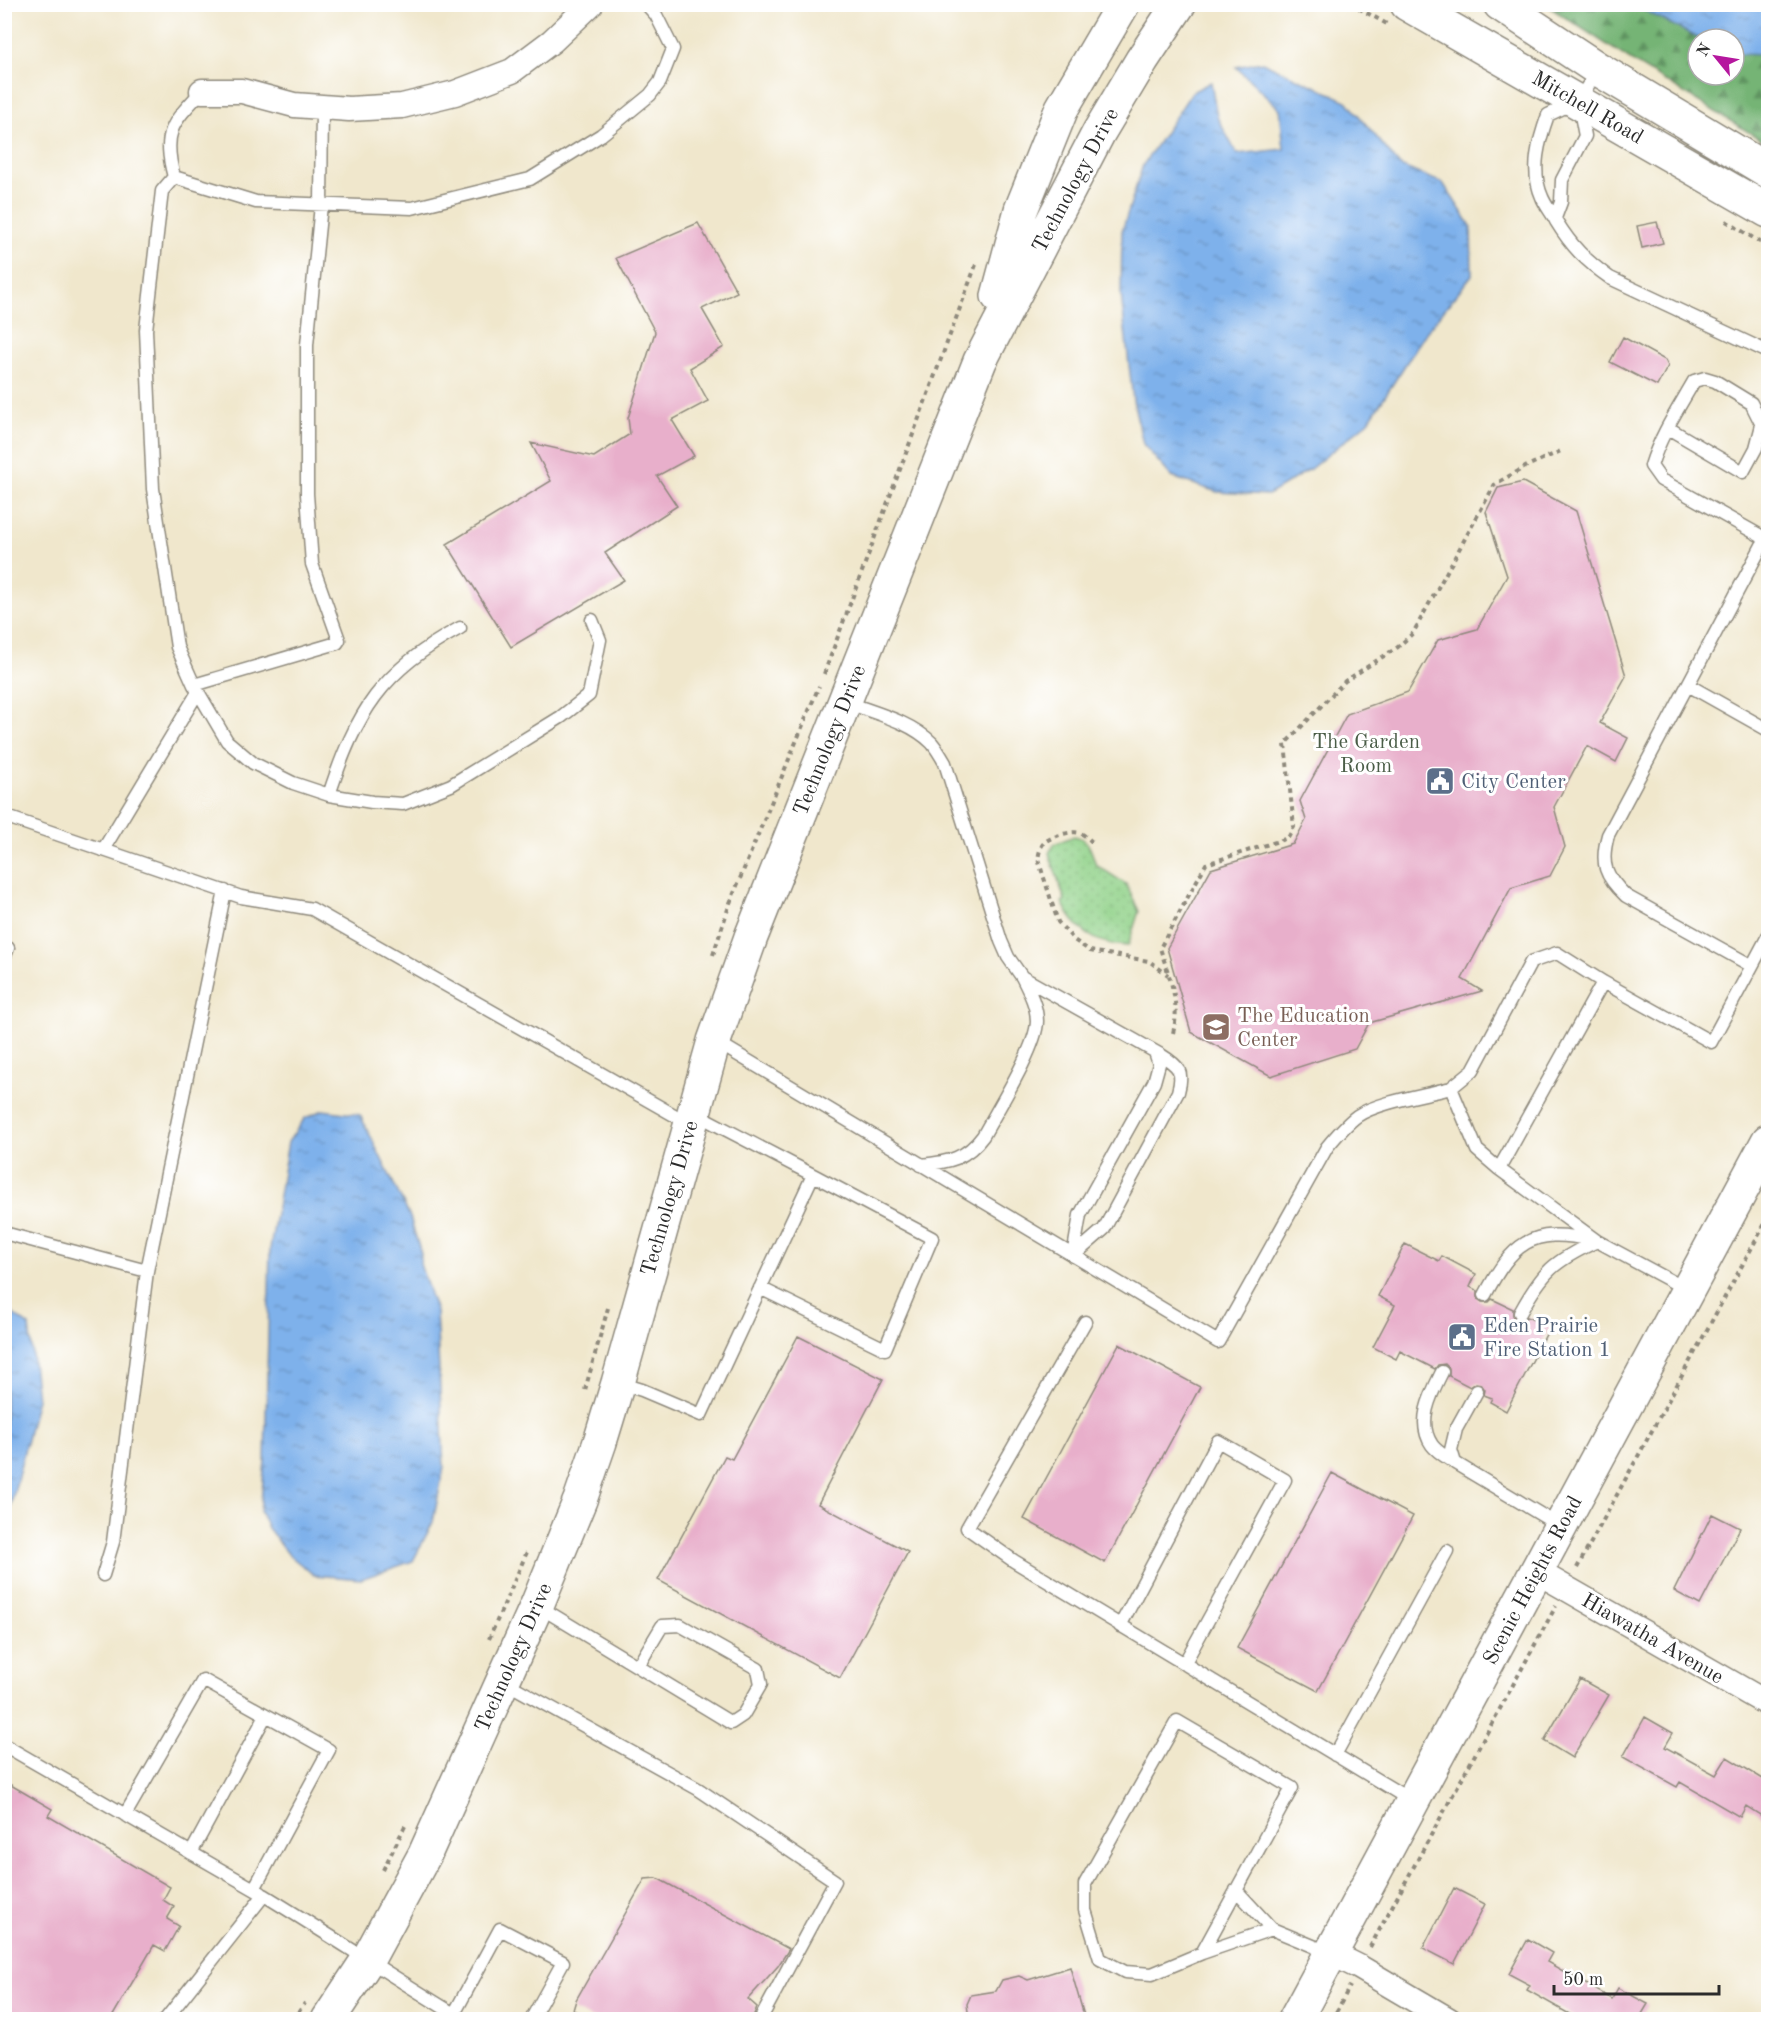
<svg xmlns="http://www.w3.org/2000/svg" width="1773" height="2024" font-family="'Old Standard TT',serif">
	<style>
		.forest { fill: url(#forest-firs); stroke: #507050; stroke-width: 1.5; fill-rule: evenodd }
		.park { fill: url(#park-dots); stroke: #5e7e5a; stroke-width: 1.5 }
		.water { fill: url(#water-ripples); stroke: #546e8b; stroke-width: 1.5 }
		.building { fill: #e8afcb }
		.lines { fill: none; stroke-linecap: round; stroke-linejoin: round }
		.lane-casing { stroke: #8e897c; stroke-width: 15 }
		.street-casing { stroke: #8e897c; stroke-width: 27 }
		.secondary-casing { stroke: #8e897c; stroke-width: 36 }
		.path { stroke: #8e897c; stroke-width: 4; stroke-dasharray: 4.5 4.5; stroke-linecap: butt }
		.lane { stroke: #fff; stroke-width: 12 }
		.street { stroke: #fff; stroke-width: 24 }
		.secondary { stroke: #fff; stroke-width: 33 }
		.labels { text-anchor: middle; stroke-width: 6; stroke-linejoin: round; paint-order: stroke }
		.street-label { font-size: 21px; fill: #2b2b2b; stroke: #fff }
		.park-label { font-size: 21px; fill: #4a5d47; stroke: #fff }
		.service-label { font-size: 21px; fill: #4e5e75; stroke: #fff; text-anchor: start }
		.education-label { font-size: 21px; fill: #785e54; stroke: #fff; text-anchor: start }
	</style>
	<defs>
		<pattern id="forest-firs" width="22" height="20" patternUnits="userSpaceOnUse" patternTransform="scale(1.5)"><rect width="22" height="20" fill="#74b475"/><path d="M5 1l3.5 6h-7zM16 11l3.5 6h-7z" fill="#5f9360"/></pattern>
		<pattern id="park-dots" width="8" height="8" patternUnits="userSpaceOnUse" patternTransform="scale(1.5)"><rect width="8" height="8" fill="#91d289"/><path d="M2 2h.1M6 6h.1" fill="none" stroke="#7db476" stroke-width="1.8" stroke-linecap="round"/></pattern>
		<pattern id="water-ripples" width="26" height="14" patternUnits="userSpaceOnUse" patternTransform="scale(1.5)"><rect width="26" height="14" fill="#7eb1eb"/><path d="M2 4q2-2 4 0t4 0M15 11q2-2 4 0t4 0" fill="none" stroke="#6790bf"/></pattern>
	</defs>
	<rect width="100%" height="100%" fill="#fff"/>
	<filter id="ink" filterUnits="userSpaceOnUse"><feTurbulence type="fractalNoise" baseFrequency=".0167" numOctaves="2"/><feDisplacementMap in="SourceGraphic" scale="12" xChannelSelector="R" yChannelSelector="G"/><feConvolveMatrix kernelMatrix="1 2 1 2 8 2 1 2 1" color-interpolation-filters="sRGB"/></filter>
	<filter id="wash" filterUnits="userSpaceOnUse"><feTurbulence type="fractalNoise" baseFrequency=".008" numOctaves="4" result="noise"/><feDisplacementMap in="SourceGraphic" scale="24" xChannelSelector="R" yChannelSelector="G"/><feGaussianBlur stdDeviation="1.35" result="paint"/><feColorMatrix in="noise" values="0 0 0 0 0 0 0 0 0 0 0 0 0 0 0 0 0 1.4 0 .05"/><feComposite in="paint" operator="in"/></filter>
	<g filter="url(#wash)">
		<rect width="100%" height="100%" fill="#f0e7cc"/>
		<path class="forest" d="M 1546,5 L 1768,5 L 1768,144 L 1635,63 ZM 1698,39 L 1734,39 L 1734,75 L 1698,75 Z"/>
		<path class="park" d="M 1074,836 C 1090,839 1091,851 1096,865 L 1126,884 L 1139,911 L 1128,946 C 1096,945 1075,931 1062,902 L 1065,900 L 1049,853 L 1054,844 Z"/>
		<path class="water" d="M 1634,5 L 1768,5 L 1768,55 L 1734,54 L 1734,39 L 1700,39 Z
			M 1262,62 L 1347,101 L 1400,166 L 1443,183 L 1471,226 L 1472,275 L 1427,331 L 1369,421 L 1309,470 L 1268,495 L 1217,492 L 1172,477 L 1143,444 L 1133,400 L 1121,294 L 1122,231 L 1143,165 L 1192,92 L 1211,82 L 1217,117 L 1237,154 L 1284,149 L 1280,109 L 1236,67 Z
			M 323,1110 L 360,1115 L 410,1217 L 421,1254 L 420,1264 L 436,1312 L 444,1467 L 433,1522 L 413,1561 L 361,1579 L 314,1575 L 289,1555 L 268,1528 L 260,1511 L 265,1461 L 270,1249 L 288,1142 L 305,1118 Z
			M 5,1308 L 29,1326 L 37,1399 L 5,1529 Z"/>
		<g id="blocks">
			<path class="building" d="M 1657,222 L 1663,243 L 1642,248 L 1637,226 Z
				M 698,223 L 737,292 L 702,309 L 724,347 L 690,368 L 708,401 L 672,420 L 694,456 L 657,476 L 677,506 L 605,553 L 624,580 L 511,647 L 447,544 L 551,481 L 531,443 L 594,457 L 630,434 L 628,418 L 655,332 L 616,258 Z
				M 1623,337 L 1665,360 L 1668,366 L 1657,386 L 1610,362 Z
				M 1523,482 L 1576,511 L 1626,676 L 1600,723 L 1628,738 L 1616,762 L 1587,746 L 1554,807 L 1565,847 L 1550,876 L 1511,888 L 1462,979 L 1482,991 L 1369,1023 L 1355,1049 L 1271,1076 L 1191,1032 L 1167,948 L 1211,869 L 1293,844 L 1306,820 L 1300,801 L 1347,714 L 1408,692 L 1438,640 L 1477,629 L 1507,576 L 1486,512 L 1498,488 Z
				M 1405,1244 L 1439,1261 L 1442,1256 L 1476,1274 L 1470,1287 L 1478,1291 L 1478,1299 L 1482,1302 L 1489,1302 L 1492,1299 L 1513,1309 L 1513,1317 L 1516,1320 L 1524,1320 L 1527,1317 L 1534,1320 L 1537,1315 L 1552,1323 L 1506,1411 L 1490,1402 L 1492,1398 L 1484,1395 L 1485,1390 L 1481,1384 L 1476,1383 L 1470,1387 L 1449,1376 L 1449,1368 L 1445,1364 L 1438,1365 L 1435,1369 L 1400,1351 L 1396,1359 L 1373,1347 L 1395,1305 L 1378,1296 Z
				M 798,1336 L 883,1379 L 818,1504 L 908,1552 L 840,1678 L 658,1580 L 725,1456 L 732,1459 Z
				M 1119,1344 L 1200,1387 L 1105,1563 L 1024,1519 Z
				M 1332,1473 L 1413,1516 L 1318,1691 L 1237,1648 Z
				M 1712,1514 L 1740,1528 L 1700,1605 L 1674,1591 Z
				M 1580,1679 L 1609,1695 L 1572,1758 L 1544,1741 Z
				M 1645,1717 L 1673,1733 L 1665,1747 L 1716,1775 L 1727,1757 L 1768,1782 L 1768,1820 L 1746,1806 L 1740,1817 L 1680,1782 L 1677,1787 L 1623,1757 Z
				M 4,1781 L 52,1809 L 48,1816 L 170,1887 L 163,1900 L 174,1907 L 167,1919 L 179,1926 L 165,1951 L 154,1945 L 111,2019 L 4,2019 Z
				M 657,1878 L 789,1949 L 778,1966 L 748,1999 L 757,2007 L 752,2019 L 592,2019 L 573,2010 L 576,2000 L 645,1879 Z
				M 1454,1888 L 1485,1904 L 1454,1964 L 1423,1948 Z
				M 1528,1939 L 1552,1953 L 1547,1962 L 1612,1999 L 1618,1988 L 1648,2004 L 1639,2019 L 1578,2019 L 1527,1990 L 1530,1985 L 1509,1974 Z
				M 1070,1967 L 1085,2019 L 969,2019 L 967,2004 L 971,1995 L 996,1991 L 1002,1980 L 1019,1976 L 1028,1980 Z"/>
		</g>
	</g>
	<g filter="url(#ink)">
		<use href="#blocks" fill-opacity="0" stroke="#8e897c" stroke-width="1.5"/>
		<g class="lines">
			<g class="lane-casing">
				<path id="lane" d="M 1598,70 L 1578,101 L 1548,115 C 1539,140 1530,170 1542,197 C 1545,205 1552,213 1556,221 C 1572,247 1585,260 1610,278 L 1768,352
					M 202,91 C 172,123 162,132 174,177 L 256,202 L 412,208 L 530,179 L 601,135 L 650,95 L 660,82 L 673,49 L 656,15 L 646,4
					M 174,177 L 162,191 L 146,330 L 153,489 L 177,647 L 194,685 L 227,741 L 253,763 L 293,783 L 329,795 L 372,802 L 403,804 L 451,785 L 561,717 L 589,695 L 600,640 L 592,620
					M 1555,218 L 1561,202 L 1562,180 L 1585,136 L 1580,110
					M 1668,428 L 1743,472 L 1756,448 L 1762,425 L 1751,403 L 1715,381 L 1705,378 L 1694,381 C 1678,409 1660,436 1651,466 L 1661,480 L 1768,540
					M 194,685 L 337,643 L 339,640 L 312,564 L 307,494 L 307,345 L 321,205 L 322,107
					M 1688,685 L 1768,730
					M 846,702 C 874,713 910,721 932,743 C 937,749 941,756 945,763 L 1001,941 L 1008,957 L 1022,977 L 1161,1055 C 1179,1066 1184,1071 1178,1092 L 1104,1229 L 1073,1256
					M 329,795 C 356,712 382,670 460,628
					M 4,816 L 241,897 L 312,909 L 688,1123
					M 103,850 L 198,692
					M 4,958 L 8,948
					M 1752,966 L 1768,936
					M 715,1041 L 1218,1342 L 1327,1147 C 1336,1136 1345,1125 1357,1116 C 1378,1102 1425,1095 1451,1088 L 1477,1150 L 1499,1169 L 1597,1241 L 1686,1289
					M 1451,1088 L 1473,1070 L 1531,962 L 1557,953 L 1603,982
					M 921,1165 C 949,1162 966,1159 983,1136 C 997,1110 1037,1047 1037,1021 C 1037,1006 1029,991 1022,977
					M 1499,1169 L 1603,982 L 1711,1042 L 1752,966 L 1626,896 C 1605,876 1600,864 1608,835 L 1768,534
					M 4,1233 L 147,1271 L 225,891
					M 1073,1256 L 1080,1215 L 1154,1082 L 1159,1064 L 1155,1052
					M 760,1288 L 885,1349 L 932,1238 L 813,1175
					M 1485,1295 C 1512,1244 1531,1226 1591,1240
					M 1520,1313 C 1543,1271 1554,1261 1597,1241
					M 1085,1322 L 967,1528 L 1014,1561 L 1412,1801
					M 1442,1372 C 1431,1394 1416,1422 1432,1445 C 1437,1452 1448,1458 1455,1463
					M 619,1383 L 642,1390 L 701,1415 L 813,1175 L 696,1114
					M 1477,1391 L 1456,1429 L 1451,1450 L 1455,1463 L 1560,1526
					M 103,1575 L 113,1542 L 147,1271
					M 538,1606 L 731,1723 L 743,1715 L 761,1684 L 758,1669 L 680,1625 L 662,1626 L 638,1666
					M 1120,1626 L 1218,1441 L 1285,1480 L 1184,1664
					M 503,1681 L 698,1789 L 835,1881 L 760,2020
					M 4,1745 L 261,1893
					M 1335,1755 L 1447,1551
					M 125,1815 L 203,1680 L 329,1750 L 254,1889
					M 191,1853 L 266,1715
					M 1236,1890 L 1272,1929
					M 1202,1953 L 1292,1788 L 1177,1721 L 1085,1884 L 1085,1910 L 1100,1959 L 1125,1972 L 1152,1974 L 1202,1953 L 1272,1929 L 1330,1953
					M 454,2014 L 500,1929 L 563,1962 L 531,2020
					M 165,2020 L 264,1895 C 328,1934 390,1975 454,2014 L 452,2020"/>
			</g>
			<g class="street-casing">
				<path id="street" d="M 202,91 L 242,91 L 294,105 L 322,107 L 349,109 L 402,106 L 455,93 L 512,71 L 552,41 L 591,4
					M 1536,1571 L 1768,1704
					M 1331,1953 L 1359,1967 L 1449,2020"/>
			</g>
			<g class="secondary-casing">
				<path id="secondary" d="M 1407,4 L 1768,211
					M 1500,4 L 1598,69 L 1768,171
					M 998,296 L 1021,210 L 1062,108 L 1123,4
					M 328,2020 L 367,1961 L 425,1854 L 537,1605 L 580,1500 L 600,1442 L 618,1383 L 714,1041 L 751,937 L 980,361 L 1099,132 L 1142,60 L 1179,4
					M 1295,2020 L 1768,1141"/>
			</g>
			<path class="path" d="M 1351,4 L 1387,24
				M 1726,221 L 1768,247
				M 824,674 L 977,262
				M 1092,842 C 1089,839 1085,835 1080,833 C 1072,830 1048,837 1043,844 C 1040,848 1039,854 1038,859 L 1058,922 L 1074,940 L 1090,951 L 1149,961 L 1168,975
				M 713,955 L 730,903 L 819,686
				M 1173,1033 C 1181,1002 1169,977 1160,948 L 1206,864 L 1288,838 L 1294,827 L 1285,744 L 1345,681 L 1398,647 L 1413,633 L 1495,484 L 1529,465 L 1561,451
				M 585,1390 L 608,1308
				M 1577,1568 L 1768,1218
				M 489,1639 L 527,1552
				M 383,1870 L 405,1826
				M 1370,1947 L 1556,1606
				M 293,2020 L 305,2003
				M 1332,2020 L 1350,1986"/>
			<use href="#lane" class="lane"/>
			<use href="#street" class="street"/>
			<use href="#secondary" class="secondary"/>
		</g>
	</g>
	<defs>
		<g id="civic-square" transform="scale(1.5)"><rect x="-9" y="-9" width="18" height="18" rx="4" fill="#5c6f8a" stroke="#fff"/><path d="M-.6-6.5H3V-4.5H.6V-3L4-1V1h2V6H-6V1h2V-1L-.6-3ZM-1.2 2.5V6h2.4V2.5Z" fill="#fff"/></g>
		<g id="school-square" transform="scale(1.5)"><rect x="-9" y="-9" width="18" height="18" rx="4" fill="#8d6e63" stroke="#fff"/><path d="M0-5L7-2L0 1L-7-2ZM-4 1L0 2.5L4 1V4Q0 6-4 4Z" fill="#fff"/></g>
	</defs>
	<g fill-rule="evenodd">
		<use href="#civic-square" x="1440" y="781"/>
		<use href="#school-square" x="1216" y="1027"/>
		<use href="#civic-square" x="1462" y="1337"/>
	</g>
	<g class="labels">
		<g class="street-label">
			<text transform="translate(1588 107) rotate(30)" y="7">Mitchell Road</text>
			<text transform="translate(1075 180) rotate(-62)" y="7">Technology Drive</text>
			<text transform="translate(829 740) rotate(-68)" y="7">Technology Drive</text>
			<text transform="translate(669 1198) rotate(-74)" y="7">Technology Drive</text>
			<text transform="translate(1532 1580) rotate(-62)" y="7">Scenic Heights Road</text>
			<text transform="translate(1653 1638) rotate(30)" y="7">Hiawatha Avenue</text>
			<text transform="translate(513 1657) rotate(-66)" y="7">Technology Drive</text>
		</g>
		<g class="park-label">
			<text x="1366" y="748">The Garden<tspan x="1366" dy="24">Room</tspan></text>
		</g>
		<g class="service-label">
			<text x="1461" y="788">City Center</text>
			<text x="1483" y="1332">Eden Prairie<tspan x="1483" dy="24">Fire Station 1</tspan></text>
		</g>
		<g class="education-label">
			<text x="1237" y="1022">The Education<tspan x="1237" dy="24">Center</tspan></text>
		</g>
	</g>
	<rect width="1773" height="2024" fill="none" stroke="#fff" stroke-width="24"/>
	<g transform="translate(1716 57) rotate(300)"><circle r="28" fill="#ffffff" stroke="#aaaaaa" stroke-width="1.5"/>
	<path d="M0-4.5L10 22L0 15L-10 22Z" fill="#b5179e"/>
	<text y="-9" font-size="16" font-weight="bold" text-anchor="middle" fill="#2b2b2b">N</text>
	</g>
	<path d="M1554 1985v9h165v-9" fill="none" stroke="#2b2b2b" stroke-width="3"/>
	<text x="1563" y="1985" font-size="18" fill="#2b2b2b" stroke="#ffffff" stroke-width="4.5" paint-order="stroke">50 m</text>
</svg>
